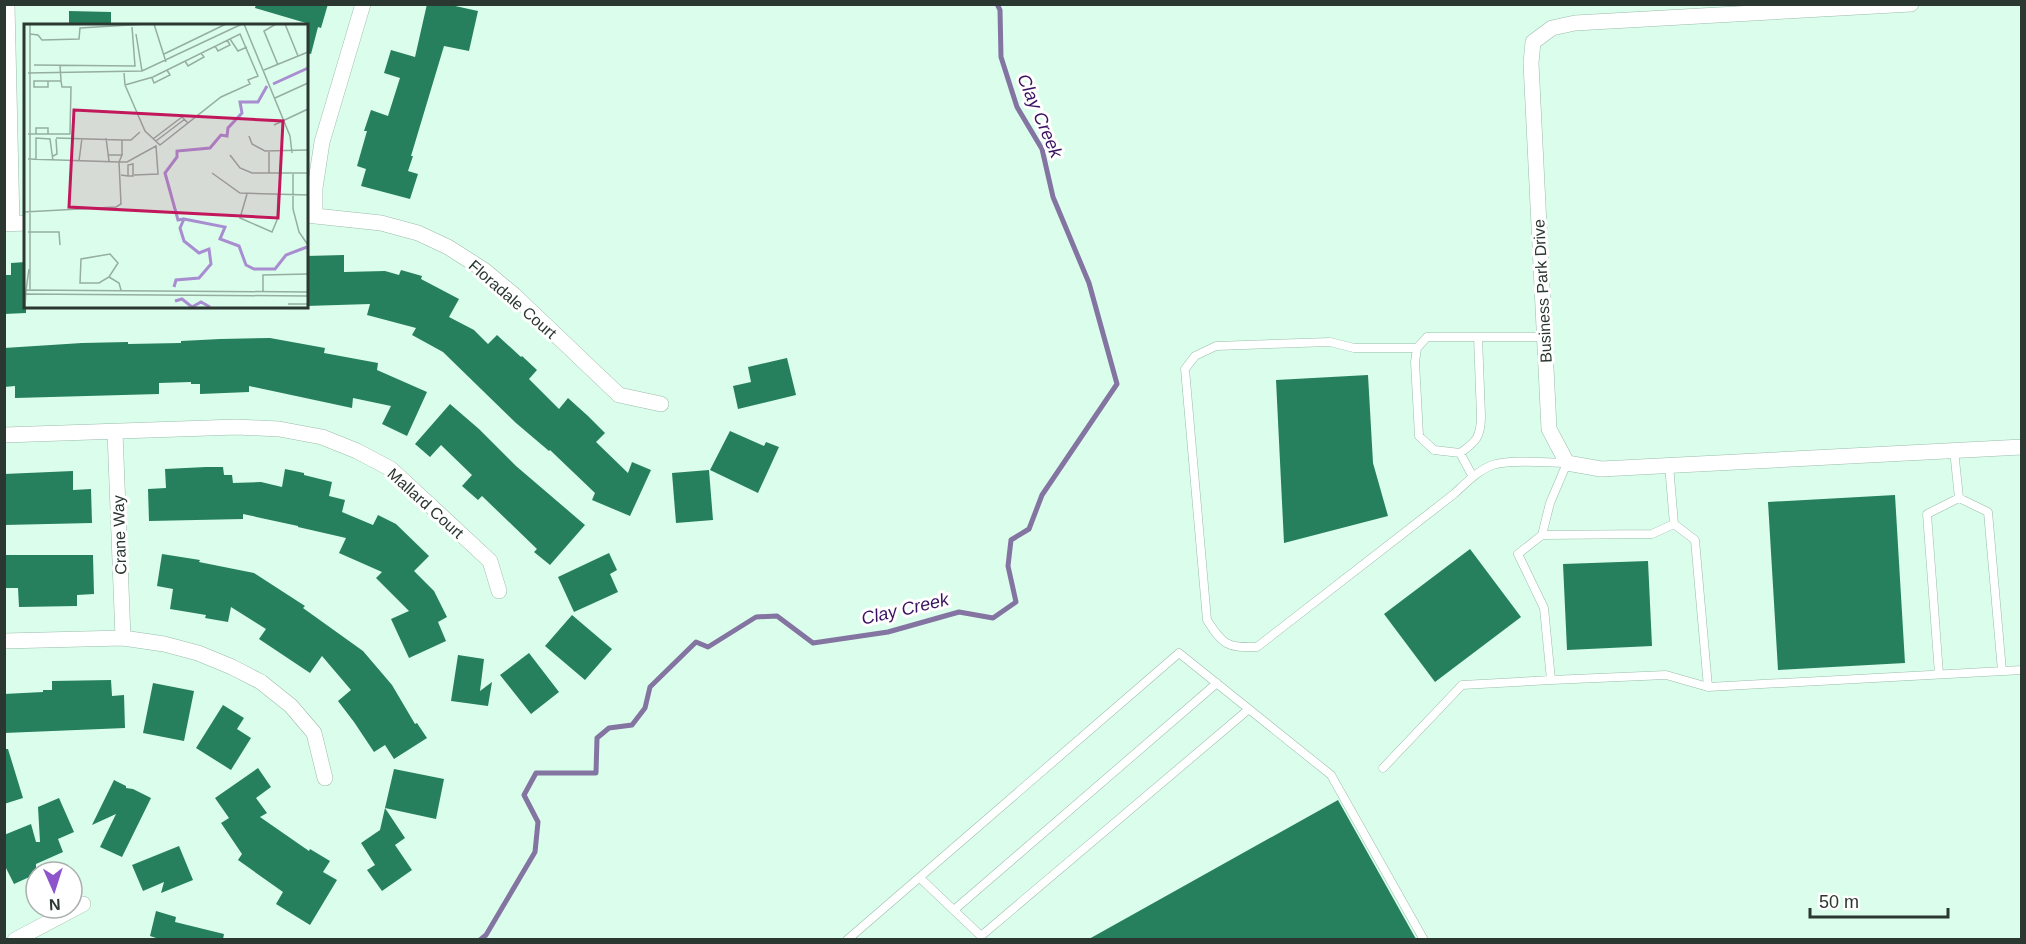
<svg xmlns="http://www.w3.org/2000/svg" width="2026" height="944" font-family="Helvetica,sans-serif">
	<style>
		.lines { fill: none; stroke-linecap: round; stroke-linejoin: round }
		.stream { stroke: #8374a1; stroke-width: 5 }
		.building { fill: #26805d }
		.service-casing { stroke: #9bbcab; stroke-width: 9 }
		.minor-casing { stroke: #9bbcab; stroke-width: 16 }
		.service { stroke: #fff; stroke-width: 8 }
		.minor { stroke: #fff; stroke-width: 15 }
		.labels { text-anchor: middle; stroke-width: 6; stroke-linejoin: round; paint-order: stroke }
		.street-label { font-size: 16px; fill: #2b3831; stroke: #fff }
		.water-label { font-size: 18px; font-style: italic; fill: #3a1060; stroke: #fff }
		.inset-river { fill: none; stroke: #a98dd1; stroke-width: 3 }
		.inset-road { fill: none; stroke: #95aea1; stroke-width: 1.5 }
		.view { fill: #c2185b; fill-opacity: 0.15; stroke: #c2185b; stroke-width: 3 }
		.inset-edge { fill: none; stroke: #2b3831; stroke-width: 3 }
	</style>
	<rect width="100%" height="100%" fill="#dbfdeb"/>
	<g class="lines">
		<path class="stream" d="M 480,940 L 486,935 L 535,852 L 538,822 L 524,795 L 536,773 L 596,773 L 597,738 L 609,728 L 632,725 L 645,708 L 650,687 L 696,642 L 708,647 L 756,617 L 777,616 L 813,643 L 888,632 L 959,612 L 993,618 L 1016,602 L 1008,566 L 1011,540 L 1029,529 L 1042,495 L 1117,384 L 1089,283 L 1053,197 L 1042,149 L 1017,107 L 1001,57 L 1000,10 L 997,4"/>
	</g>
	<path class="building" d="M 256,4 L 328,4 L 321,28 L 318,27 L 311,54 L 306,53 L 306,23 L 255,8 Z
		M 427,4 L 446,4 L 478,11 L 469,51 L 444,46 L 411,156 L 413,156 L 408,171 L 418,174 L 410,199 L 361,186 L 366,169 L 357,166 L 367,131 L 364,131 L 371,110 L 388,116 L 400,78 L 384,73 L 391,50 L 415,57 Z
		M 69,11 L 111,12 L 111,26 L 69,26 Z
		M 344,255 L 344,272 L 385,271 L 399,275 L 401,270 L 422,276 L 421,279 L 459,299 L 449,317 L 474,330 L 488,344 L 497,335 L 521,357 L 522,356 L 537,370 L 529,379 L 559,409 L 568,398 L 588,416 L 605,433 L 596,442 L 628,473 L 632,462 L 651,470 L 630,516 L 592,500 L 595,493 L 550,450 L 549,451 L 516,423 L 443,352 L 412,335 L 416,328 L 367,315 L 370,304 L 306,306 L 306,256 Z
		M 26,262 L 26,313 L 4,314 L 4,275 L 11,275 L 11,263 Z
		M 270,338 L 325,348 L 324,353 L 378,363 L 377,370 L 427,392 L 407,436 L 382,424 L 391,406 L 353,398 L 352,408 L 249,386 L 249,392 L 200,394 L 200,384 L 191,384 L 191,382 L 159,383 L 159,394 L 15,398 L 15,386 L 4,387 L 4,348 L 82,343 L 128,342 L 128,344 L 181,343 L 181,341 L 220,339 Z
		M 787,358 L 796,395 L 738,409 L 733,386 L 751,382 L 748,367 Z
		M 1368,375 L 1373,463 L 1388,516 L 1284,543 L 1276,380 Z
		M 450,404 L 479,429 L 516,466 L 585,525 L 550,565 L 534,552 L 537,549 L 482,496 L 478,500 L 462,486 L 472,475 L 441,445 L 430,457 L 415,444 Z
		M 730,431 L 764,446 L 766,442 L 779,447 L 758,493 L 710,470 Z
		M 206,467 L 223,467 L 224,475 L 232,475 L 233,483 L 261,482 L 282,487 L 285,469 L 304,473 L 304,475 L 332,482 L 329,496 L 345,500 L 342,512 L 373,525 L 378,515 L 396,524 L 429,556 L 414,571 L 434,591 L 447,617 L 438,622 L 446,641 L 409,658 L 391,619 L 409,611 L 376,578 L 382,572 L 339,553 L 346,538 L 298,527 L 298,526 L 243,514 L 243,519 L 149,521 L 148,489 L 166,488 L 165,469 Z
		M 709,470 L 713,520 L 676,523 L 672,473 Z
		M 73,471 L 73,490 L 91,489 L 92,523 L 4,525 L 4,474 Z
		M 1895,495 L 1905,663 L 1778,670 L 1768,502 Z
		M 1470,549 L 1521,617 L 1435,682 L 1384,614 Z
		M 609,553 L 617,570 L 610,574 L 618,592 L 574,612 L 558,577 Z
		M 162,554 L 200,560 L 199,562 L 254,573 L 305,606 L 303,608 L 363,651 L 392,685 L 415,724 L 417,723 L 427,738 L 394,759 L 385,745 L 374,752 L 354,722 L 338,701 L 351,690 L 322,656 L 310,673 L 259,639 L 266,629 L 231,607 L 228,622 L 205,618 L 206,615 L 170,609 L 173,589 L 157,586 Z
		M 4,555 L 93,555 L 94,594 L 77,595 L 77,606 L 19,607 L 18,588 L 4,588 Z
		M 1648,561 L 1652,646 L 1567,650 L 1563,564 Z
		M 572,615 L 612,649 L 585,680 L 545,646 Z
		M 529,653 L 559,692 L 531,714 L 500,675 Z
		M 458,655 L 484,659 L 480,691 L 492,682 L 488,706 L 451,701 Z
		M 111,680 L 112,696 L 124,695 L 125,728 L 4,733 L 4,694 L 43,692 L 43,690 L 52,690 L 52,681 Z
		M 153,683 L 194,691 L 184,741 L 143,733 Z
		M 223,705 L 244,718 L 237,729 L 251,738 L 231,770 L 196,748 Z
		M 4,749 L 8,749 L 23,798 L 4,804 Z
		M 258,768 L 271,787 L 256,798 L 267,813 L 260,817 L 309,851 L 310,849 L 330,861 L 323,872 L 337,880 L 310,925 L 276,904 L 283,892 L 238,860 L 242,854 L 221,823 L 229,818 L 215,798 Z
		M 394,769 L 444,779 L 436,819 L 385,808 Z
		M 114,780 L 126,786 L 126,788 L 133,789 L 151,798 L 122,857 L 100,847 L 116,814 L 92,825 Z
		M 59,798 L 74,832 L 58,839 L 63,852 L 36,864 L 36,874 L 14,884 L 4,864 L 4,835 L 31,824 L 36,842 L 40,842 L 38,807 Z
		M 1338,800 L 1416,939 L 1089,939 Z
		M 385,808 L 405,838 L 395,845 L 412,870 L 382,891 L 367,870 L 375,865 L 361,843 L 380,830 Z
		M 179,846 L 193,880 L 161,893 L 164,882 L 143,891 L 132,865 Z
		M 156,911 L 176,917 L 175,922 L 224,934 L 223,939 L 159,939 L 150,936 Z"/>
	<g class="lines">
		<g class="service-casing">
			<path id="service" d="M 1478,337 L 1481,416 C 1481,437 1476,442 1460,453 L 1434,450 L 1419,436 L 1415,362 L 1417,348 L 1427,337 L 1544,337
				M 1417,348 L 1354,348 L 1330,342 L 1216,346 L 1195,356 L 1185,369 L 1207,620 C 1223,645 1227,648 1257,647 L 1454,494 C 1466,483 1480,468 1496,464 C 1519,459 1545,463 1567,463 L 1550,503 L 1542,535 L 1652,534 L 1674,524
				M 1460,453 L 1473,477
				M 1669,465 L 1674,524 L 1695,540 L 1708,687
				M 1959,498 L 1988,512 L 2002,671
				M 1542,535 L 1518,554 L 1544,608 L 1551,680 L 1666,675 L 1708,687 L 2022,670
				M 1939,674 L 1927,514 L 1959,498 L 1954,450
				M 1383,768 L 1462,685 L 1551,680
				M 920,878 L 981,936 L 1249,709
				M 954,910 L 1217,683
				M 847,940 L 1179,653 L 1331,775 L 1424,940"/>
		</g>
		<g class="minor-casing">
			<path id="minor" d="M 7,4 L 12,224
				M 1911,4 L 1575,23 L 1552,28 L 1533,42 L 1531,63 L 1532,83 L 1549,429 L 1567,463 L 1601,469 L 2022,447
				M 306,215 L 381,223 L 418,233 L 448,247 L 484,270 L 514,295 L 619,395 L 661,404
				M 315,215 L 315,188 L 322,142 L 363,4
				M 4,224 L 26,223
				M 115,432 L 123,638
				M 4,435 L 237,427 L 279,429 L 322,437 L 357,451 L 391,469 L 490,561 L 499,591
				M 4,641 L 123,638 L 164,644 L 198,653 L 232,667 L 261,682 L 291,706 L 314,733 L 325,778
				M 15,940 L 83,904"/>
		</g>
		<use href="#service" class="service"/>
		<use href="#minor" class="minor"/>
	</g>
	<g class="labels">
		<g class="street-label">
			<text transform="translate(1542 291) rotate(-93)" y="6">Business Park Drive</text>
			<text transform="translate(513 299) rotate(41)" y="6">Floradale Court</text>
			<text transform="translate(426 503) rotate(42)" y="6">Mallard Court</text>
			<text transform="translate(119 535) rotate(-92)" y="6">Crane Way</text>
		</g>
		<g class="water-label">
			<text transform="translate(1040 116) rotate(67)" y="6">Clay Creek</text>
			<text transform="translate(905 609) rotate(-13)" y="6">Clay Creek</text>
		</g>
	</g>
	<g transform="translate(24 24)">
		<rect width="284" height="284" fill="#dbfdeb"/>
		<path class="inset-river" d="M 249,60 L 284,44M 159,195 L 154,196 L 141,149 L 153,133 L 153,127 L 186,124 L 197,111 L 203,112 L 204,104 L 218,89 L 216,78 L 234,78 L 243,62M 150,263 L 152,256 L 175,254 L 187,240 L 185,225 L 175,229 L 160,217 L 156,204 L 160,195 L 201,203 L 196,215 L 215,222 L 222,241 L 230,245 L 251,245 L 262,231 L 283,223M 151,277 L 158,275 L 168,283 L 177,278 L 186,283"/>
		<path class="inset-road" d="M 6,0 L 6,265M 130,0 L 142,38M 220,0 L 266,112 L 268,129M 252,0 L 240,7 L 254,41M 261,0 L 274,32M 6,10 L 14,11 L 18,16 L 55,15 L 56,4 L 122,0M 112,10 L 118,47M 206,15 L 214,27 L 223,23M 191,22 L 194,27 L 206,21 L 203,16M 140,30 L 202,0M 161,37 L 164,42 L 180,33 L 177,29M 10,41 L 111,42 L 108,3M 240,46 L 284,28M 4,49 L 118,47 L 218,0M 100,49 L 101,61 L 129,53 L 216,10 L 234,52 L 224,56 L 226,60 L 197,73 L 136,121 L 121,107 L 101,61M 128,54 L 130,59 L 146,51 L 143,46M 24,57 L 24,63 L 10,63 L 10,57 L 37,57 L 36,41M 251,74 L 284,59M 250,101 L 284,85M 4,110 L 46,110 L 47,63 L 38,63 L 37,57M 12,110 L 12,104 L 24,104 L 24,110M 225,112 L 228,120 L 241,127 L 284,126M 32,114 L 98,116 L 98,131M 82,114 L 85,137M 129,115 L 158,93 L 164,99M 98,116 L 107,116 L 116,108M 132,117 L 161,95M 84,131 L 98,131 L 95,138 L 103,138 L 132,122 L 134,150 L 110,151M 206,131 L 216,144 L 228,149 L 284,149M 29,132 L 33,130 L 32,115M 12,135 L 12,114 L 26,115 L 29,137M 55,137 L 58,114M 188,149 L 216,169 L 284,171M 245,149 L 245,128M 269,150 L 269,185 L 275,208 L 284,221M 97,151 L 104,152 L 109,152 L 109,140 L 104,141 L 104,152M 223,170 L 216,194 L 248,208 L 253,196 L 254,171M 0,188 L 92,183 L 97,180 L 95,138 L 4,135M 4,208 L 35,208 L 36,221M 86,230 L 94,239 L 85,253 L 75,259 L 56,259 L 57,235 ZM 85,253 L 95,259 L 97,266M 2,266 L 5,245M 239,268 L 239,251 L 284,250M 1,270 L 284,272M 264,280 L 284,280M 1,283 L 2,266 L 284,268"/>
		<path class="view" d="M 50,86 L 259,97 L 254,194 L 45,183 Z"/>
		<rect width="284" height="284" class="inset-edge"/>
	</g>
	<rect width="2026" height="944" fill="none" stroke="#2b3831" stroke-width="12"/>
	<g transform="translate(54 890) rotate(177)"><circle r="28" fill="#ffffff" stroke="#aaafad" stroke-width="1.5"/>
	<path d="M0-4.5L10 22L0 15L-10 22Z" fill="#8d55cc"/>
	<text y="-9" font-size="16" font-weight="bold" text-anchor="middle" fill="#2b3831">N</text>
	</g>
	<path d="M1810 908v9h138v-9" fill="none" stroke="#2b3831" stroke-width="3"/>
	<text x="1819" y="908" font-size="18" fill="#2b3831" stroke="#ffffff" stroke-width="4.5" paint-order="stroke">50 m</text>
</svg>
